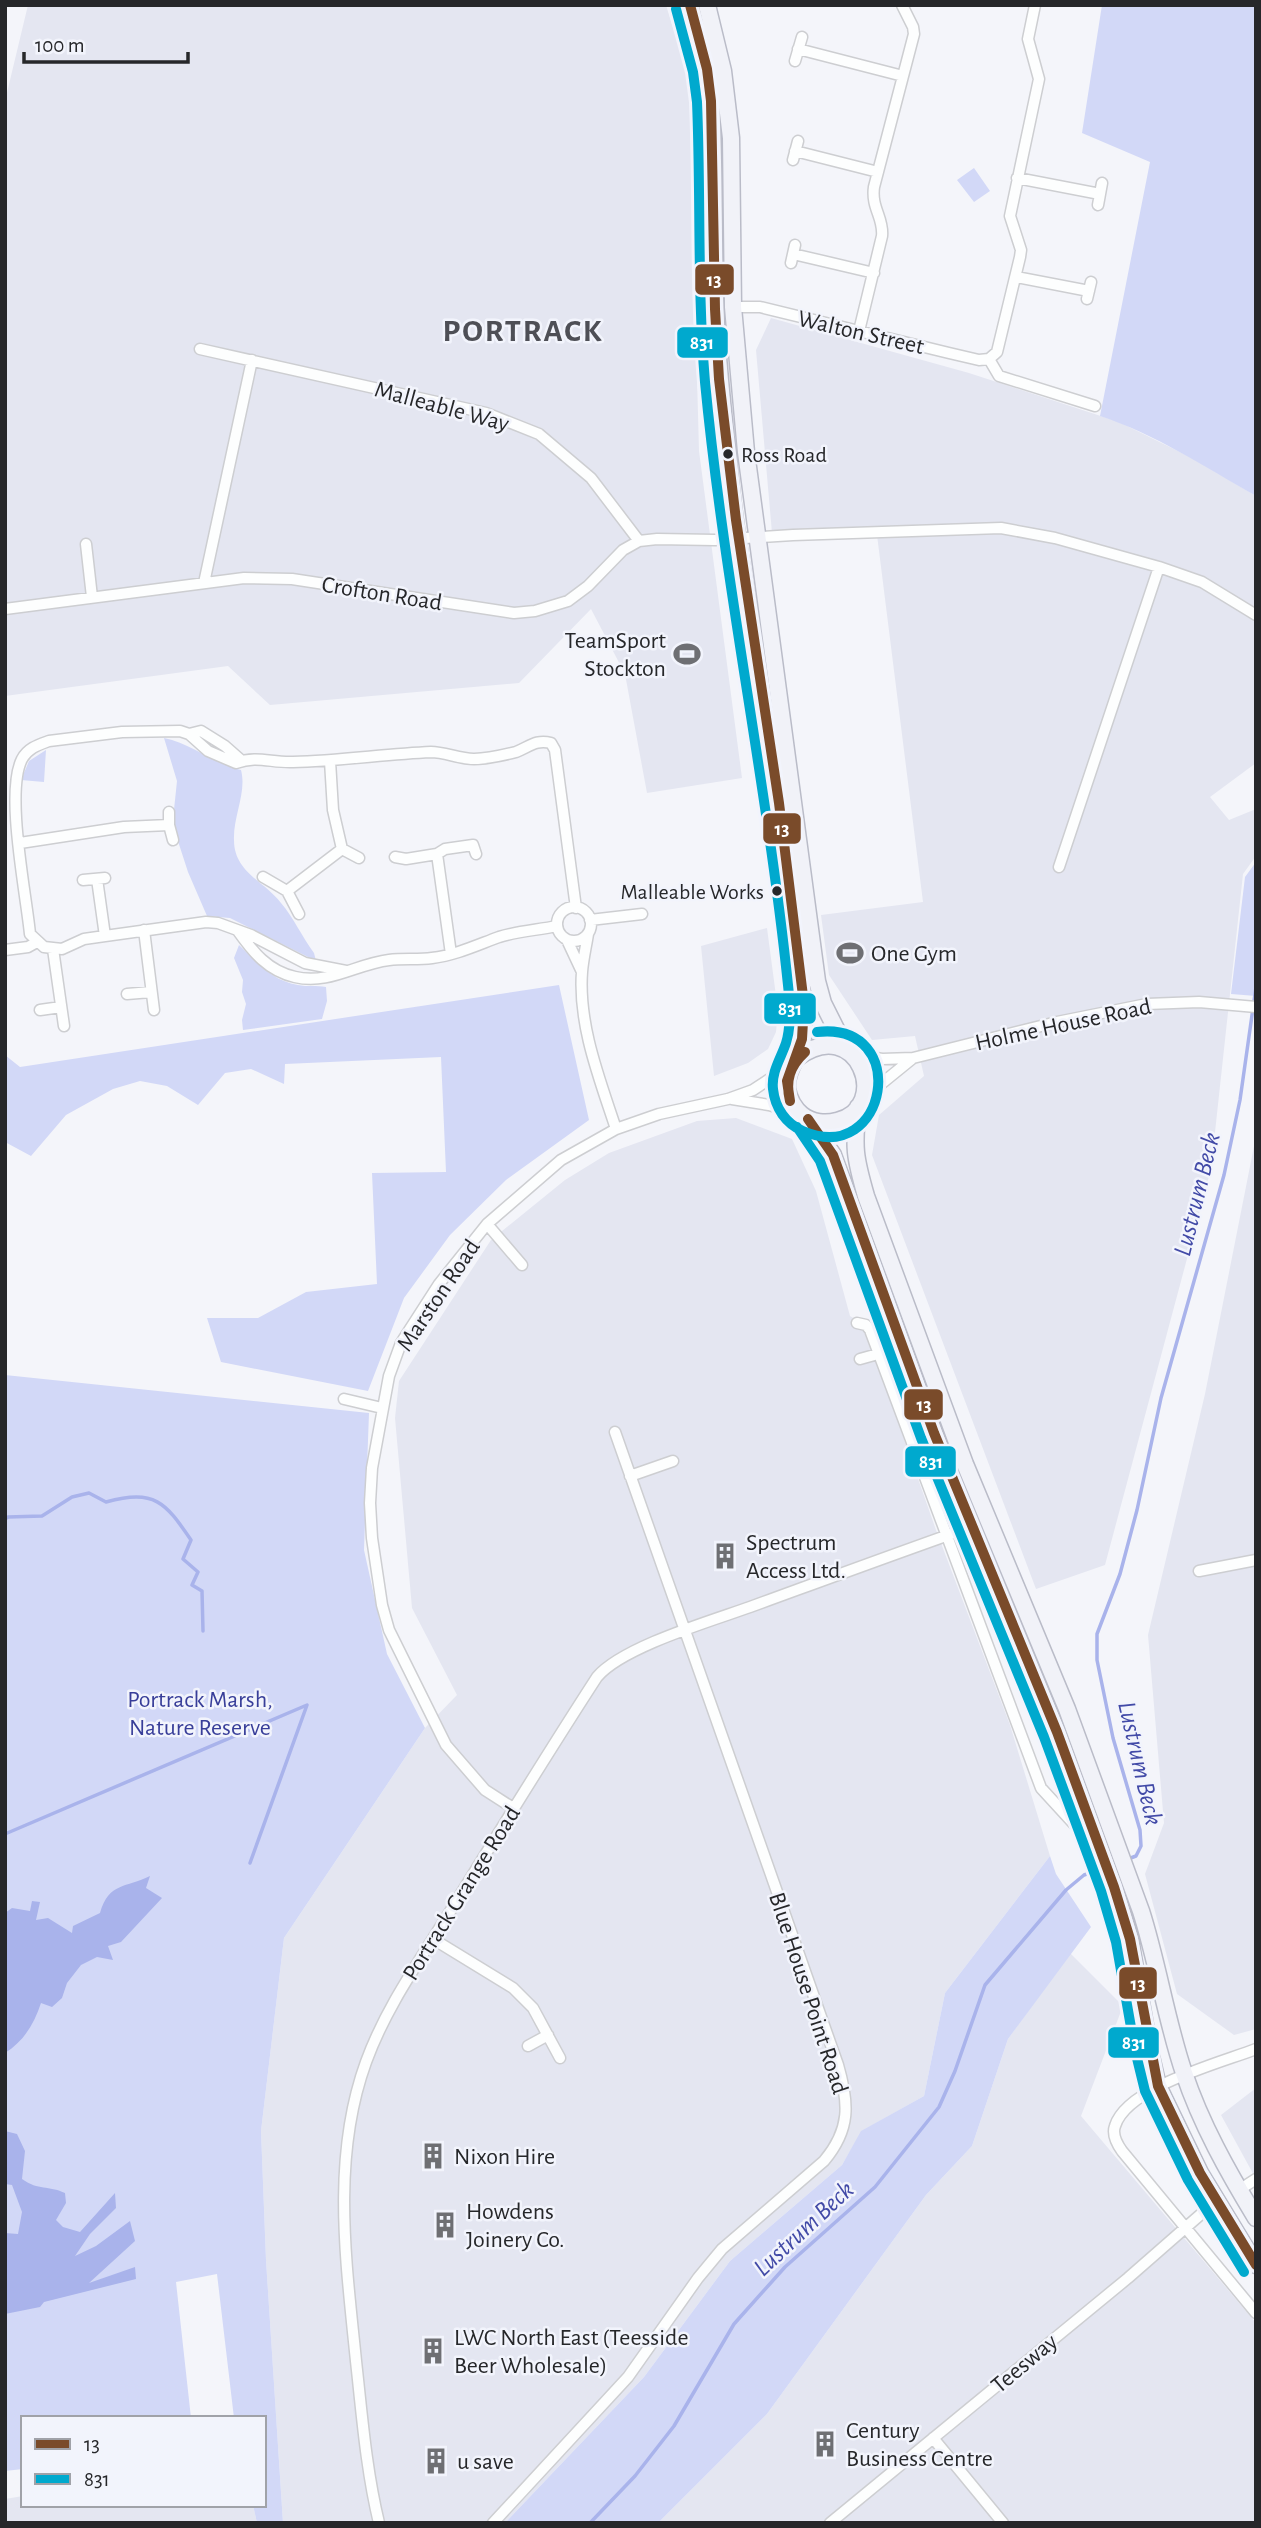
<svg xmlns="http://www.w3.org/2000/svg" width="1261" height="2528" font-family="'Alegreya Sans',sans-serif">
	<style>
		.built { fill: #e4e6f1 }
		.green { fill: #d2d8f7 }
		.water { fill: #a9b3eb }
		.lines { fill: none; stroke-linecap: round; stroke-linejoin: round }
		.stream { stroke: #a9b3eb; stroke-width: 3.5 }
		.street-casing { stroke: #cdced1; stroke-width: 13 }
		.primary-casing { stroke: #babcc8; stroke-width: 19 }
		.street { stroke: #fdfefe; stroke-width: 10 }
		.primary { stroke: #f1f2f8; stroke-width: 16 }
		.bus-1-casing { stroke: #f2f4fc; stroke-width: 16 }
		.bus-2-casing { stroke: #f2f4fc; stroke-width: 16 }
		.bus-1 { stroke: #7a4b2a; stroke-width: 10 }
		.bus-2 { stroke: #00a9ce; stroke-width: 10 }
		.bus-dot { fill: #26272a; stroke: #f2f4fc; stroke-width: 2.5 }
		.labels { text-anchor: middle; stroke-width: 5; stroke-linejoin: round; paint-order: stroke }
		.bus-label { font-size: 22px; fill: #26272a; stroke: #f2f4fc; text-anchor: start }
		.street-label { font-size: 24px; fill: #26272a; stroke: #f2f4fc }
		.poi-label { font-size: 24px; fill: #26272a; stroke: #f2f4fc; text-anchor: start }
		.park-label { font-size: 24px; fill: #383e99; stroke: #f2f4fc }
		.water-label { font-size: 26px; font-style: italic; fill: #424aa7; stroke: #f2f4fc }
		.district-label { font-size: 32px; font-weight: bold; letter-spacing: 2px; fill: #4e4f56; stroke: #f2f4fc }
		.line-badge { stroke: #f2f4fc; stroke-width: 2.5 }
		.badge-label { font-size: 19px; text-anchor: middle; font-weight: bold; fill: #fff }
	</style>
	<rect width="100%" height="100%" fill="#f4f5fa"/>
	<path class="built" d="M 28,5 L 666,5 L 689,80 L 699,451 L 742,778 L 647,793 L 625,674 L 591,609 L 519,683 L 270,705 L 228,666 L 5,696 L 5,101 Z
		M 771,318 L 969,373 L 1119,422 L 1192,458 L 1256,496 L 1256,763 L 1210,797 L 1229,820 L 1256,809 L 1256,856 L 1243,874 L 1211,1169 L 1105,1565 L 1036,1589 L 872,1155 L 879,1115 L 924,1076 L 915,1036 L 872,1040 L 829,975 L 821,915 L 923,902 L 876,527 L 772,533 L 756,350 Z
		M 767,928 L 778,1011 L 776,1032 L 768,1049 L 748,1063 L 714,1076 L 701,946 Z
		M 736,1118 L 792,1139 L 816,1191 L 850,1316 L 864,1325 L 936,1530 L 1010,1725 L 1050,1856 L 945,1993 L 924,2096 L 862,2131 L 842,2165 L 730,2261 L 644,2377 L 505,2523 L 283,2523 L 266,2260 L 261,2131 L 284,1938 L 425,1728 L 457,1695 L 412,1608 L 395,1418 L 399,1381 L 491,1240 L 565,1180 L 609,1153 L 697,1121 Z
		M 1256,1136 L 1256,2029 L 1234,2035 L 1177,1994 L 1145,1874 L 1164,1823 L 1148,1635 L 1205,1394 Z
		M 1070,1953 L 1123,2006 L 1081,2116 L 1256,2323 L 1256,2523 L 658,2523 L 767,2414 L 926,2195 L 972,2146 L 1008,2039 Z
		M 1256,2088 L 1256,2179 L 1221,2115 Z
		M 23,2496 L 23,2505 L 253,2505 L 257,2523 L 5,2523 L 5,2499 Z"/>
	<path class="green" d="M 1102,5 L 1256,5 L 1256,496 C 1205,467 1155,434 1100,416 L 1150,162 L 1082,133 Z
		M 974,168 L 990,191 L 974,202 L 957,180 Z
		M 164,738 C 192,744 213,763 241,770 C 247,792 233,816 234,840 C 234,872 264,881 281,903 C 294,918 302,937 314,953 L 316,961 L 230,918 L 207,916 L 188,872 L 175,832 L 173,819 L 177,781 Z
		M 46,750 L 44,782 L 21,780 L 29,761 Z
		M 1256,862 L 1256,996 L 1231,994 L 1245,877 Z
		M 239,945 C 258,963 271,980 298,985 C 307,987 317,985 326,987 L 327,1001 L 322,1019 L 243,1030 L 242,1020 L 246,1004 L 242,992 L 243,980 L 234,958 Z
		M 559,985 L 589,1120 L 506,1180 L 450,1235 L 404,1298 L 368,1391 L 221,1362 L 207,1318 L 258,1318 L 306,1292 L 377,1284 L 372,1173 L 446,1172 L 441,1057 L 285,1064 L 284,1084 L 251,1069 L 225,1073 L 198,1105 L 167,1086 L 140,1081 L 113,1089 L 66,1115 L 31,1156 L 5,1142 L 5,1055 L 20,1067 Z
		M 5,1375 L 369,1413 L 364,1550 L 387,1654 L 425,1728 L 284,1938 L 261,2131 L 266,2260 L 283,2523 L 257,2523 L 253,2505 L 264,2505 L 264,2418 L 234,2418 L 217,2274 L 176,2282 L 191,2418 L 23,2418 L 23,2469 L 5,2471 Z
		M 1050,1856 L 1056,1874 L 1091,1927 L 1008,2039 L 972,2146 L 926,2195 L 767,2414 L 658,2523 L 505,2523 L 644,2377 L 730,2261 L 842,2165 L 861,2131 L 924,2096 L 945,1993 Z"/>
	<path class="water" d="M 150,1876 L 146,1888 L 162,1898 L 121,1942 L 108,1946 L 113,1960 L 97,1957 L 81,1965 L 67,1983 L 62,1998 L 52,2007 L 41,2003 C 34,2024 24,2041 5,2053 L 5,1913 L 12,1908 L 30,1911 L 32,1901 L 40,1902 L 36,1920 L 48,1918 L 72,1933 L 73,1926 L 100,1913 C 109,1882 126,1888 150,1876 Z
		M 5,2131 L 17,2134 L 25,2151 L 22,2179 C 39,2191 48,2185 65,2193 L 66,2203 L 56,2220 L 63,2227 L 80,2232 L 115,2193 L 116,2208 L 90,2234 L 75,2256 L 96,2246 L 130,2221 L 135,2241 L 89,2283 L 135,2267 L 136,2279 L 44,2302 L 40,2307 L 5,2314 L 5,2233 L 18,2234 L 22,2212 L 12,2185 L 5,2184 Z"/>
	<g class="lines">
		<path class="stream" d="M 5,1519 L 8,1517 L 42,1516 L 72,1497 L 89,1493 L 106,1502 C 155,1489 165,1502 191,1540 L 183,1559 L 198,1572 L 192,1585 L 202,1591 L 203,1631
			M 5,1834 L 307,1705 L 250,1863
			M 1128,1859 L 1136,1856 L 1141,1846 L 1140,1830 L 1113,1738 L 1097,1660 L 1097,1634 L 1120,1574 L 1137,1510 L 1161,1398 L 1224,1175 L 1240,1100 L 1256,987
			M 590,2523 L 635,2476 L 674,2426 L 734,2324 L 785,2267 L 875,2187 L 939,2107 L 955,2071 L 985,1985 L 1066,1890 L 1084,1875 L 1101,1869"/>
		<g class="street-casing">
			<path id="street" d="M 798,49 L 903,76
				M 795,61 L 802,37
				M 795,151 L 878,172
				M 793,160 L 798,141
				M 1017,178 L 1100,194
				M 1098,205 L 1102,183
				M 793,254 L 874,273
				M 791,263 L 795,245
				M 1016,277 L 1089,291
				M 1087,299 L 1091,282
				M 733,307 L 760,307 L 949,353 L 979,360 L 989,359
				M 859,331 L 882,236 C 884,218 871,208 874,187 L 914,34 L 913,27 L 902,5
				M 200,349 L 486,413 L 539,434 L 591,478 L 639,541
				M 989,359 L 997,352 L 1020,257 L 1021,250 L 1010,216 L 1039,79 L 1028,39 L 1035,5
				M 989,359 L 999,376 L 1095,406
				M 86,544 L 92,597
				M 204,583 L 252,360
				M 5,609 L 244,578 L 292,579 L 514,613 L 535,611 L 568,601 L 588,586 L 623,550 L 639,541 L 657,539 L 715,540 L 793,535 L 1001,528 L 1055,538 L 1159,567 L 1202,582 L 1256,615
				M 189,734 L 201,731 L 225,746 L 242,761
				M 330,761 L 333,810 L 342,849 L 359,858
				M 169,812 L 169,825 L 173,840
				M 20,843 L 124,827 L 169,825
				M 437,854 L 451,954
				M 395,857 L 406,859 L 437,854 L 445,849 L 473,845 L 476,854
				M 1059,867 L 1159,567
				M 263,877 L 287,891 L 299,914
				M 97,879 L 105,936
				M 83,880 L 105,878
				M 287,891 L 342,849
				M557 924a17 17 0 1 1 34 0a17 17 0 1 1-34 0Z
				M 590,920 L 642,914
				M 144,930 L 154,1010
				M 238,931 C 253,952 268,971 295,977 C 329,985 356,964 389,960 C 403,958 418,960 432,958 C 456,955 477,945 499,937 C 518,931 538,930 557,926
				M 588,934 C 586,947 583,959 582,972 C 578,1025 600,1080 616,1129
				M 567,940 L 582,972
				M 53,949 L 64,1026
				M 5,950 L 28,947 L 37,942
				M 346,971 L 305,963 L 251,935 L 218,923 L 206,922 L 105,936 L 84,939 L 62,949 L 44,947 L 30,934 C 26,893 5,792 22,759 C 28,748 38,745 49,741 L 122,732 L 180,731 L 189,734 L 208,751 L 236,763 C 257,755 271,763 293,762 C 340,761 385,754 431,752 C 445,752 459,759 474,759 C 486,759 504,755 516,752 C 529,747 536,739 551,743 L 555,750 L 576,908
				M 127,994 L 151,992
				M 40,1010 L 61,1007
				M 852,1054 L 882,1059 L 913,1058 L 1057,1022 L 1147,1004 L 1199,1002 L 1256,1007
				M 865,1097 L 913,1058
				M 732,1099 L 769,1105 L 800,1114
				M 487,1224 L 522,1265
				M 857,1323 L 866,1325 L 870,1330 L 1041,1788 L 1074,1824 L 1096,1843
				M 860,1359 L 878,1354
				M 344,1399 L 382,1408
				M 630,1476 L 673,1461
				M 1199,1571 L 1256,1560
				M 513,1808 L 485,1790 L 446,1745 L 389,1630 L 382,1605 L 372,1538 L 370,1503 L 372,1468 L 389,1376 L 401,1343 L 439,1284 L 487,1224 L 561,1160 L 616,1129 L 659,1114 L 728,1099 L 753,1090 L 791,1065
				M 433,1939 L 513,1988 L 533,2008 L 560,2058
				M 528,2046 L 548,2035
				M 1256,2049 C 1220,2063 1127,2087 1115,2126 C 1112,2134 1117,2144 1122,2151 L 1256,2313
				M 1239,2190 L 1256,2179
				M 933,2438 L 1003,2523
				M 379,2523 C 366,2469 362,2415 356,2361 C 346,2261 331,2158 366,2062 C 386,2007 420,1960 451,1910 C 499,1832 547,1754 597,1677 C 622,1647 711,1621 750,1607 C 824,1580 897,1553 971,1527
				M 493,2523 L 628,2377 L 698,2278 L 722,2249 L 824,2161 C 851,2129 849,2103 838,2065 L 615,1432
				M 830,2523 L 1128,2278 L 1216,2201"/>
		</g>
		<g class="primary-casing">
			<path id="primary" d="M 690,5 L 707,69 L 711,101 C 716,194 711,287 720,380 C 725,434 730,490 738,543 C 748,616 762,688 772,760 C 781,822 788,885 796,947 C 800,976 807,1009 803,1038 C 800,1056 785,1071 787,1089 C 789,1099 795,1109 802,1115 C 812,1123 826,1124 837,1121 C 893,1108 858,1012 797,1058
				M 707,5 L 723,71 L 731,138 L 733,307 L 746,452 L 817,981 L 823,1003 L 846,1049
				M 858,1107 C 853,1147 855,1158 866,1196 L 965,1464 L 1067,1709 L 1141,1911 C 1158,1964 1166,2020 1184,2073 C 1201,2124 1228,2172 1256,2218
				M 808,1119 L 833,1155 L 934,1433 L 971,1527 L 1057,1732 L 1114,1887 L 1130,1939 L 1149,2048 L 1158,2086 L 1200,2173 L 1256,2265"/>
		</g>
		<use href="#street" class="street"/>
		<use href="#primary" class="primary"/>
		<g class="bus-1-casing">
			<path id="bus-1" d="M 690,5 L 707,69 L 711,101 L 715,309 L 719,379 L 736,520 L 779,803 L 804,1004 L 802,1039 L 787,1081 L 790,1101
				M 790,1101 C 785,1080 790,1066 805,1052
				M 808,1119 L 833,1155 L 934,1433 L 1057,1732 L 1114,1887 L 1130,1939 L 1158,2086 L 1200,2173 L 1256,2265"/>
		</g>
		<g class="bus-2-casing">
			<path id="bus-2" d="M 676,9 L 693,72 L 697,102 C 701,195 697,289 705,382 C 725,591 770,797 790,1005 C 790,1018 790,1031 786,1043 C 781,1058 771,1072 773,1089 C 775,1108 786,1124 803,1131 C 888,1168 912,1021 817,1032
				M 797,1127 L 820,1161 L 921,1438 L 1044,1737 L 1101,1891 L 1116,1942 L 1135,2050 L 1145,2091 L 1188,2180 L 1244,2272"/>
		</g>
		<use href="#bus-1" class="bus-1"/>
		<use href="#bus-2" class="bus-2"/>
	</g>
	<defs>
		<g id="stadium-bare" transform="scale(2.1)"><path d="M0-5a6.5 5 0 1 0 0 10a6.5 5 0 1 0 0-10ZM-3.5-1.8h7v3.6h-7Z" fill="#6e6f73" stroke="#f2f4fc" stroke-width="2.5" paint-order="stroke"/></g>
		<g id="building-bare" transform="scale(2.1)"><path d="M-4-6H4V6H1V3H-1V6H-4ZM-2.5-4.3h1.7v1.8h-1.7ZM.8-4.3h1.7v1.8H.8ZM-2.5-1h1.7V.8h-1.7ZM.8-1h1.7V.8H.8Z" fill="#6e6f73" stroke="#f2f4fc" stroke-width="2.5" paint-order="stroke"/></g>
	</defs>
	<g fill-rule="evenodd">
		<use href="#stadium-bare" x="687" y="654"/>
		<use href="#stadium-bare" x="850" y="953"/>
		<use href="#building-bare" x="725" y="1556"/>
		<use href="#building-bare" x="433" y="2156"/>
		<use href="#building-bare" x="445" y="2225"/>
		<use href="#building-bare" x="433" y="2351"/>
		<use href="#building-bare" x="825" y="2444"/>
		<use href="#building-bare" x="436" y="2461"/>
	</g>
	<g class="bus-dot">
		<circle cx="728" cy="454" r="6"/>
		<circle cx="777" cy="891" r="6"/>
	</g>
	<g class="labels">
		<g class="bus-label">
			<text x="741" y="462">Ross Road</text>
			<text x="764" y="899" text-anchor="end">Malleable Works</text>
		</g>
		<g class="street-label">
			<text transform="translate(861 332) rotate(13)" y="8">Walton Street</text>
			<text transform="translate(442 406) rotate(15)" y="8">Malleable Way</text>
			<text transform="translate(382 593) rotate(9)" y="8">Crofton Road</text>
			<text transform="translate(1063 1024) rotate(-12)" y="8">Holme House Road</text>
			<text transform="translate(438 1295) rotate(-56)" y="8">Marston Road</text>
			<text transform="translate(461 1893) rotate(-58)" y="8">Portrack Grange Road</text>
			<text transform="translate(809 1993) rotate(72)" y="8">Blue House Point Road</text>
			<text transform="translate(1024 2363) rotate(-40)" y="8">Teesway</text>
		</g>
		<g class="poi-label">
			<text x="666" y="648" text-anchor="end">TeamSport<tspan x="666" dy="28">Stockton</tspan></text>
			<text x="871" y="961">One Gym</text>
			<text x="746" y="1550">Spectrum<tspan x="746" dy="28">Access Ltd.</tspan></text>
			<text x="454" y="2164">Nixon Hire</text>
			<text x="466" y="2219">Howdens<tspan x="466" dy="28">Joinery Co.</tspan></text>
			<text x="454" y="2345">LWC North East (Teesside<tspan x="454" dy="28">Beer Wholesale)</tspan></text>
			<text x="846" y="2438">Century<tspan x="846" dy="28">Business Centre</tspan></text>
			<text x="457" y="2469">u save</text>
		</g>
		<g class="park-label">
			<text x="200" y="1707">Portrack Marsh,<tspan x="200" dy="28">Nature Reserve</tspan></text>
		</g>
		<g class="water-label">
			<text transform="translate(1196 1194) rotate(-76)" y="9">Lustrum Beck</text>
			<text transform="translate(1141 1763) rotate(77)" y="9">Lustrum Beck</text>
			<text transform="translate(803 2228) rotate(-43)" y="9">Lustrum Beck</text>
		</g>
		<g class="district-label">
			<text x="523" y="341">PORTRACK</text>
		</g>
	</g>
	<g class="line-badge">
		<rect x="694" y="263" width="41" height="33" rx="7" fill="#7a4b2a"/>
		<rect x="676" y="326" width="53" height="33" rx="7" fill="#00a9ce"/>
		<rect x="762" y="812" width="40" height="33" rx="7" fill="#7a4b2a"/>
		<rect x="763" y="992" width="54" height="33" rx="7" fill="#00a9ce"/>
		<rect x="903" y="1388" width="41" height="33" rx="7" fill="#7a4b2a"/>
		<rect x="904" y="1445" width="53" height="33" rx="7" fill="#00a9ce"/>
		<rect x="1118" y="1966" width="40" height="34" rx="7" fill="#7a4b2a"/>
		<rect x="1107" y="2026" width="53" height="33" rx="7" fill="#00a9ce"/>
	</g>
	<g class="badge-label">
		<text x="714" y="286">13</text>
		<text x="702" y="349">831</text>
		<text x="782" y="835">13</text>
		<text x="790" y="1015">831</text>
		<text x="924" y="1411">13</text>
		<text x="931" y="1468">831</text>
		<text x="1138" y="1990">13</text>
		<text x="1134" y="2049">831</text>
	</g>
	<rect width="1261" height="2528" fill="none" stroke="#26272a" stroke-width="14"/>
	<rect x="21" y="2416" width="245" height="91" fill="#f2f4fc" stroke="#a0a2a8" stroke-width="2"/>
	<rect x="35" y="2439" width="35" height="10" fill="#7a4b2a" stroke="#a0a2a8" stroke-width="2"/>
	<text x="84" y="2451" font-size="21" fill="#26272a">13</text>
	<rect x="35" y="2474" width="35" height="10" fill="#00a9ce" stroke="#a0a2a8" stroke-width="2"/>
	<text x="84" y="2486" font-size="21" fill="#26272a">831</text>
	<path d="M24 52v10h164v-10" fill="none" stroke="#26272a" stroke-width="3.5"/>
	<text x="35" y="52" font-size="21" fill="#26272a" stroke="#f2f4fc" stroke-width="5" paint-order="stroke">100 m</text>
</svg>
